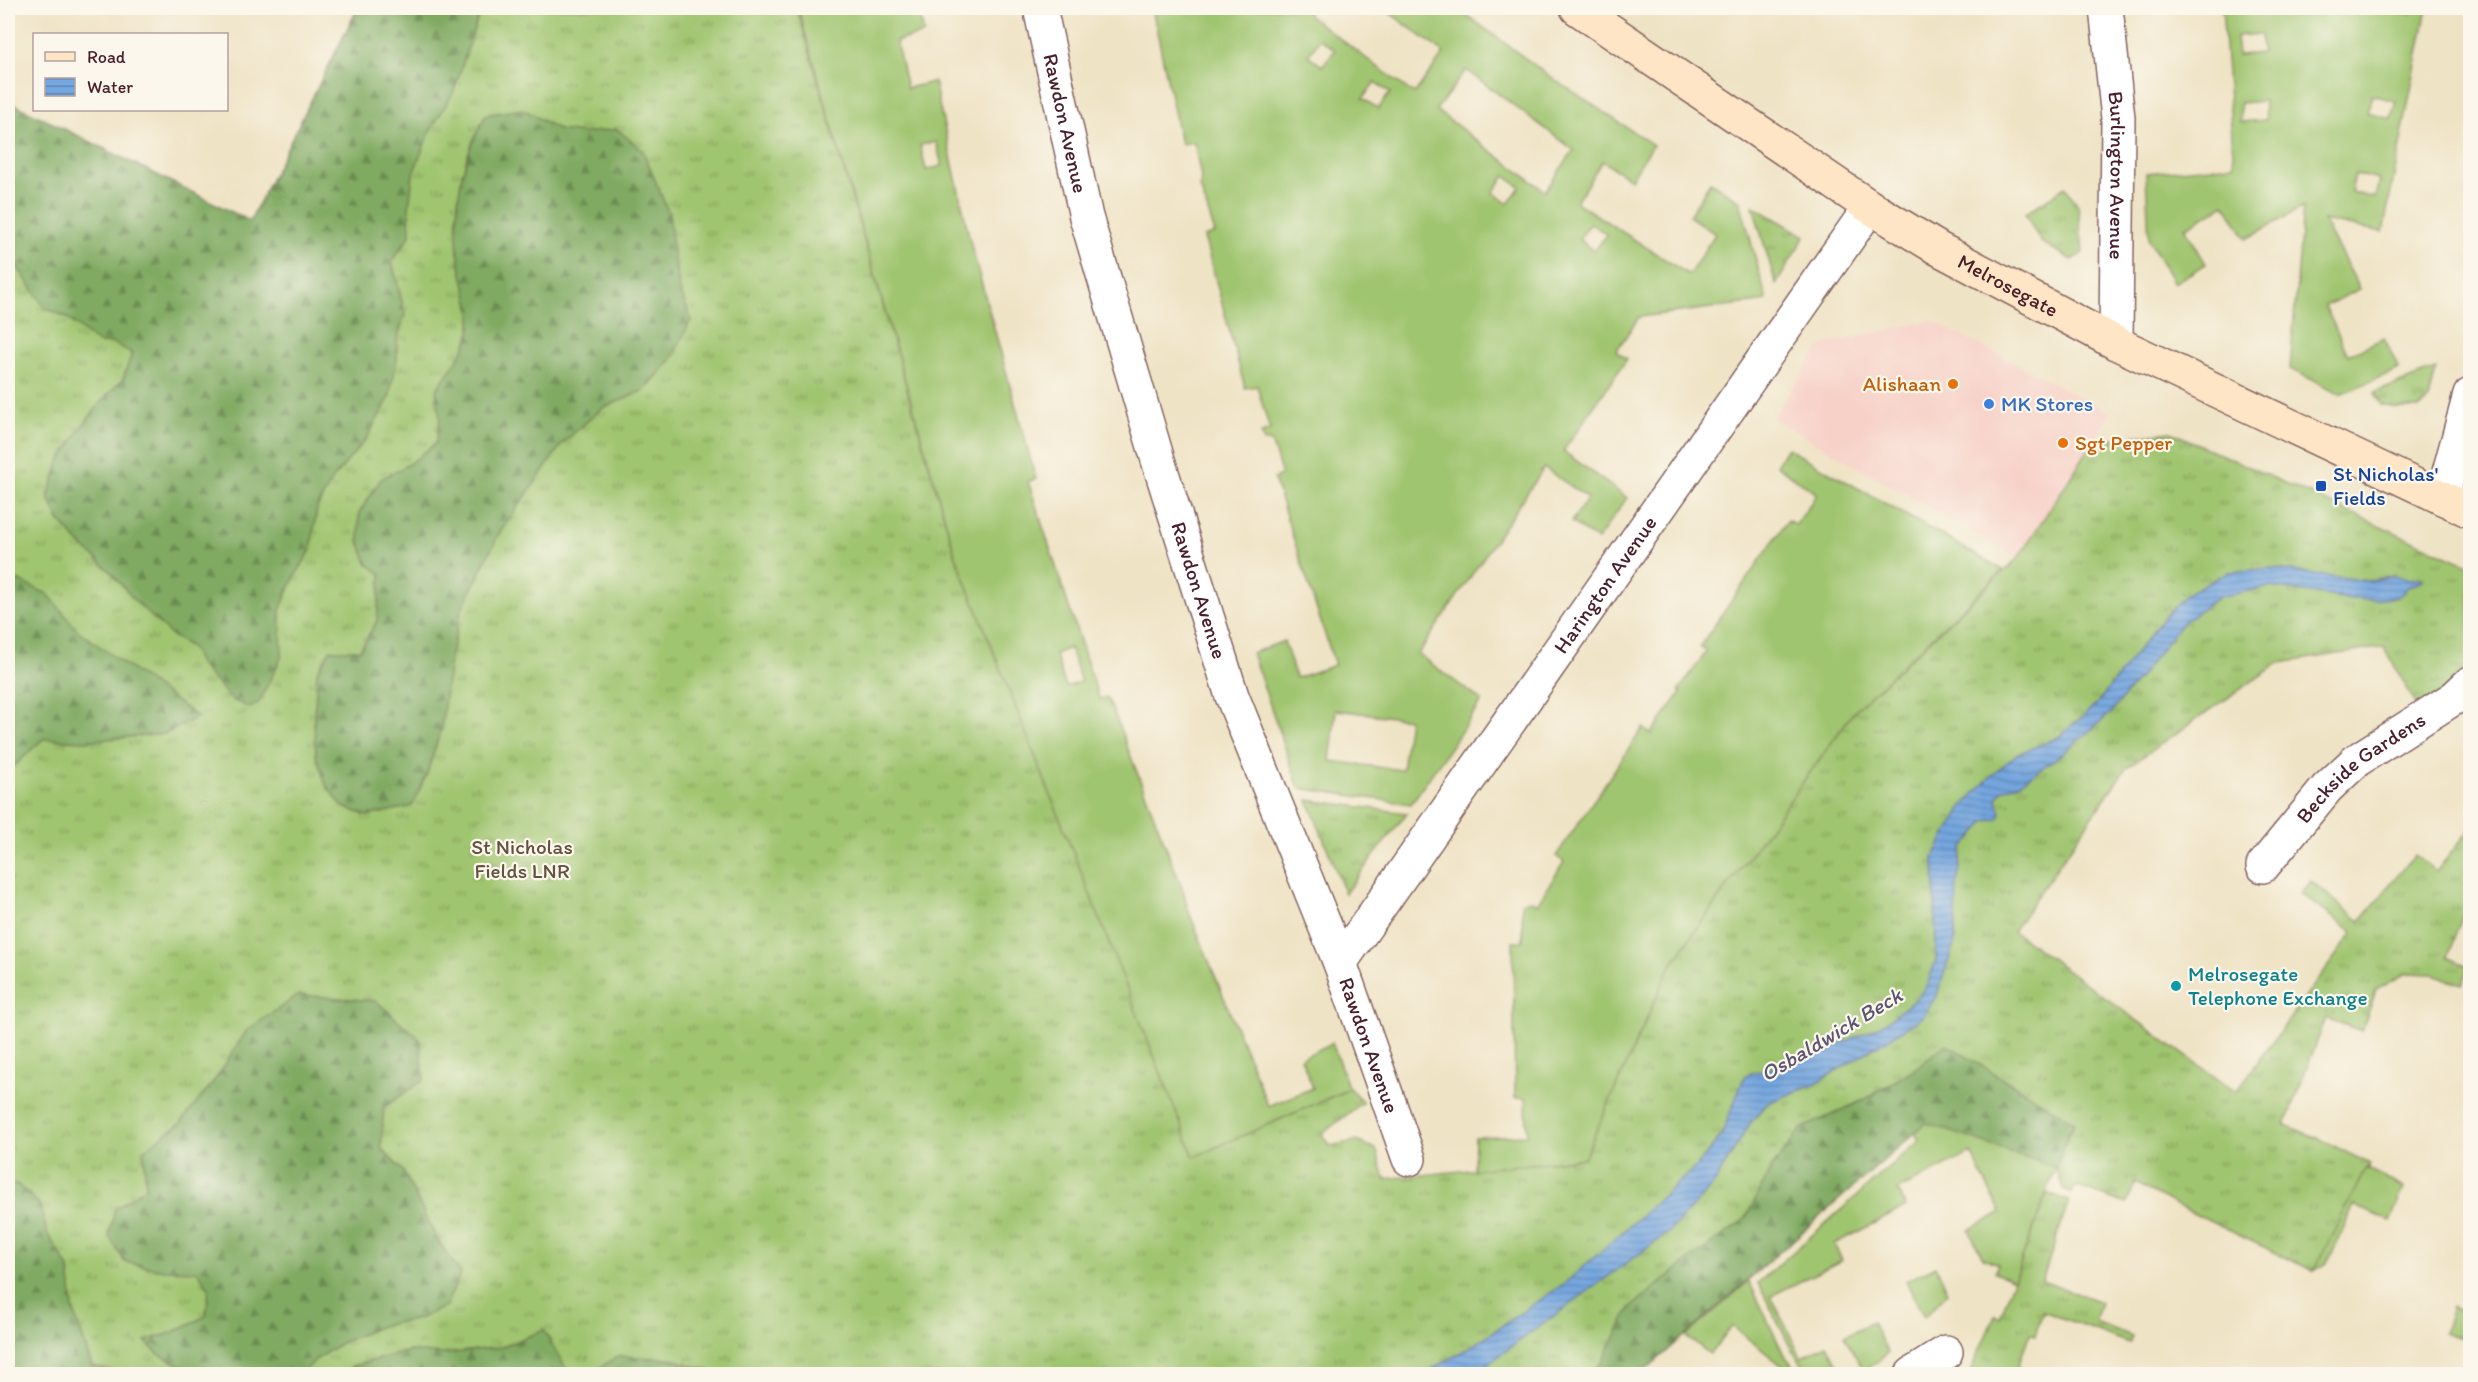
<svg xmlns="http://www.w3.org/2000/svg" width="2478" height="1382" font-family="Itim,sans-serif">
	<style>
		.built { fill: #f7d1c8 }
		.grass { fill: url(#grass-tufts); stroke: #75724d; stroke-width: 1.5 }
		.forest { fill: url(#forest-firs); stroke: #656446; stroke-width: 1.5 }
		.garden { fill: #a0c56f; stroke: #75724d; stroke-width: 1.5; fill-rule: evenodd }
		.water { fill: url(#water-rules); stroke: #5f6285; stroke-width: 1.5 }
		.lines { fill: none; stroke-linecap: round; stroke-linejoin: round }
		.street-casing { stroke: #846461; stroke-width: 36 }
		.secondary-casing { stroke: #846461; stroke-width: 36 }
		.street { stroke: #fff; stroke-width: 33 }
		.secondary { stroke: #fee5c5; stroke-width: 33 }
		.food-dot { fill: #e8710a; stroke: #fbf7ec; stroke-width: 2 }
		.shop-dot { fill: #3f7fe0; stroke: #fbf7ec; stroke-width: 2 }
		.transit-dot { fill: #1a4fb4; stroke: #fbf7ec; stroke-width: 2 }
		.culture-dot { fill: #0f9aa8; stroke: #fbf7ec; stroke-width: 2 }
		.labels { text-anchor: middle; stroke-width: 4.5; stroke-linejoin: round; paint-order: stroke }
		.street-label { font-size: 21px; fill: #4a1f2b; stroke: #fbf7ec }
		.food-label { font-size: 21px; fill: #c56008; stroke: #fbf7ec; text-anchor: end }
		.shop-label { font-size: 21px; fill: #366cbe; stroke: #fbf7ec; text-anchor: start }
		.transit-label { font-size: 21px; fill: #164399; stroke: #fbf7ec; text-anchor: start }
		.park-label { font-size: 21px; fill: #64513f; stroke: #fbf7ec }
		.culture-label { font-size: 21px; fill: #0d838f; stroke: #fbf7ec; text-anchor: start }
		.water-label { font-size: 22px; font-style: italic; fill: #5b5573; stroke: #fbf7ec }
	</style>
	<defs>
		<pattern id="grass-tufts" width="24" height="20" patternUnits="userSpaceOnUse" patternTransform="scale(1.5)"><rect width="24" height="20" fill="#a0c56f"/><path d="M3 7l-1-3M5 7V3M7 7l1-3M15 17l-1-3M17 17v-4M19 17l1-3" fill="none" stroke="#849f5b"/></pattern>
		<pattern id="forest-firs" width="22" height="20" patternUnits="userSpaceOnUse" patternTransform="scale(1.5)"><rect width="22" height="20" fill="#80aa62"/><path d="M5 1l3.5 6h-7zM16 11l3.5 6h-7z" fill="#6b8a51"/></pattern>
		<pattern id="water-rules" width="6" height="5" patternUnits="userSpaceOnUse" patternTransform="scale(1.5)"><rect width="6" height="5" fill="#74a6df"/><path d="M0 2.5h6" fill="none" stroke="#6187b5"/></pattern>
	</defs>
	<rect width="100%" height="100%" fill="#fbf7ec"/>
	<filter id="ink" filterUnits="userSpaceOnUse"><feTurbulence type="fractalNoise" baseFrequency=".0167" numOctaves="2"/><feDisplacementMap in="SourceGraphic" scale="12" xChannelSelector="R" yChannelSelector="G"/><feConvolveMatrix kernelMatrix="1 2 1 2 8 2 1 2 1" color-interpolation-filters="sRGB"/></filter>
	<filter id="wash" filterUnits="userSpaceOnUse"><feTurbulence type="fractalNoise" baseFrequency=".008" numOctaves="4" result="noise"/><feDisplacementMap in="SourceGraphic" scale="24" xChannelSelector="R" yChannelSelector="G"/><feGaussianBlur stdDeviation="1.35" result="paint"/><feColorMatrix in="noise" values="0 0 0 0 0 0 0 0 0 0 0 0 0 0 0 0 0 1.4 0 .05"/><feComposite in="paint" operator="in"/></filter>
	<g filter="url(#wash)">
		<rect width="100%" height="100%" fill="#efe3c5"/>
		<path class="built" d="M 1931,320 L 2111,413 L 2018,558 L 1772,418 L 1822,345 Z"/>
		<path class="grass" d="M 358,8 L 797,8 L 955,554 L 1194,1156 L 1350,1089 L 1363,1102 L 1322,1134 L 1330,1146 L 1356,1141 L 1376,1149 L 1385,1179 L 1584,1158 L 1669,969 L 1683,948 L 1855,710 L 2018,558 L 2094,441 L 2171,432 L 2470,566 L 2470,660 L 2452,684 L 2418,708 L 2384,647 L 2279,663 L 2126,768 L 2013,931 L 2236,1092 L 2353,932 L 2301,894 L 2311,881 L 2360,921 L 2415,855 L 2436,872 L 2470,829 L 2470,897 L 2447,957 L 2470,967 L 2462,984 L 2433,974 L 2406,973 L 2376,990 L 2362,1031 L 2326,1018 L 2285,1125 L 2320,1139 L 2370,1164 L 2314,1271 L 2186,1210 L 2135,1183 L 2127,1204 L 2076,1186 L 2072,1193 L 2063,1190 L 2056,1168 L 2074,1122 L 1926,1123 L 1641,1374 L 8,1374 L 8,177 L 250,221 Z
			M 2065,187 L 2078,205 L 2083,253 L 2072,260 L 2041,242 L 2025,214 Z
			M 1753,206 L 1805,236 L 1776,285 Z
			M 2436,369 L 2429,399 L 2419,408 L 2396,408 L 2381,405 L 2374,393 Z
			M 1308,800 L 1407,813 L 1345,893 Z
			M 2047,1193 L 2069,1201 L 2042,1281 L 2101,1302 L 2095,1322 L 2132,1336 L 2129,1343 L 2043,1311 L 2035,1335 L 2030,1333 L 2017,1369 L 2021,1371 L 2020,1374 L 1969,1374 L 1995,1315 L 2000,1317 Z"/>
		<path class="forest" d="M 358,8 L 481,8 L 454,91 L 429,133 L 413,174 L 409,207 L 410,236 L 392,261 L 405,314 L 397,340 L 397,360 L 389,398 L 367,438 L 331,481 L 317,508 L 311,550 L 294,578 L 280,610 L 282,656 L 259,702 L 250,708 L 232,700 L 200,665 L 191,647 L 172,636 L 133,599 L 111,572 L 77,541 L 59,520 L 48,497 L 59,463 L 80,429 L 102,401 L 123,379 L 132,353 L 113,343 L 98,343 L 66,317 L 45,308 L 8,253 L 8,101 L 250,221 Z
			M 522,109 L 559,130 L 583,133 L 617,129 L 643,151 L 669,214 L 674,260 L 680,290 L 691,320 L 671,360 L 645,390 L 601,409 L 562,444 L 499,534 L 461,610 L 450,660 L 441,729 L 427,774 L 412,806 L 368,816 L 343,807 L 326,785 L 316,755 L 314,723 L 317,672 L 330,650 L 360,650 L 377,621 L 381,574 L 367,563 L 359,541 L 359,513 L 381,479 L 409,464 L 436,443 L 440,418 L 436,391 C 449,368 473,347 471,319 C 471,301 463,282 460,265 C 451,215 460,159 486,115 Z
			M 8,576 L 48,594 L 78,631 L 198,717 L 165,734 L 85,741 L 43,739 L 8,772 Z
			M 299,995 L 376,1001 L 420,1039 L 424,1080 L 384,1107 L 381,1148 L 403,1171 L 438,1241 L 461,1273 L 446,1306 L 419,1319 L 381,1326 L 341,1343 L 315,1360 L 302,1374 L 198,1374 L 158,1354 L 145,1341 L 171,1333 L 206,1316 L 209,1288 L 197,1271 L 164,1270 L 125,1262 L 109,1236 L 115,1209 L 146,1187 L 143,1150 L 181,1123 L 217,1077 L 247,1030 Z
			M 1946,1044 L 2074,1122 L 2056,1168 L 1926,1123 L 1641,1374 L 1589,1374 L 1601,1364 L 1630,1308 L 1675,1271 L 1745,1219 L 1772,1167 L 1802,1128 L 1864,1100 L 1913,1070 Z
			M 8,1183 L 17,1184 L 39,1204 L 48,1235 L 69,1268 L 73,1308 L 92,1366 L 128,1374 L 8,1374 Z
			M 544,1330 L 569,1374 L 347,1374 L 352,1366 L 409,1351 L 444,1354 L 501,1347 Z
			M 619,1356 L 672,1359 L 713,1372 L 739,1374 L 589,1374 Z"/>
		<path class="garden" d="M 798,8 L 918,8 L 924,34 L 896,41 L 907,88 L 934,82 L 972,249 L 1036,479 L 1028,481 L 1099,699 L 1107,697 L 1114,713 L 1184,893 L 1187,907 L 1268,1106 L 1313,1088 L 1301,1058 L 1332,1043 L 1349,1089 L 1194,1157 L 955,554 ZM 936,142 L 942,166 L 926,170 L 920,145 ZM 1070,648 L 1081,682 L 1066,687 L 1055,654 Z
			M 1152,8 L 1311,8 L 1307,14 L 1414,94 L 1444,53 L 1383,8 L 1457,8 L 1548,75 L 1653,145 L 1631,179 L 1602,161 L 1576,202 L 1689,275 L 1715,234 L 1689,216 L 1710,182 L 1740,201 L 1767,301 L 1639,317 L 1616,351 L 1627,359 L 1563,451 L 1627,498 L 1597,540 L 1571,522 L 1588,498 L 1544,468 L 1418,654 L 1482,701 L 1411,804 L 1299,788 L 1252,653 L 1284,641 L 1296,678 L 1335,665 L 1274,479 L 1282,475 L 1271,441 L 1264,442 L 1261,433 L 1270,430 L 1257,386 L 1245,388 L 1204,237 L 1215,233 L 1200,187 L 1201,177 L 1194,142 L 1181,144 ZM 1320,39 L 1335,50 L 1322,66 L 1308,55 ZM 1466,70 L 1574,150 L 1545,191 L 1436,110 ZM 1375,82 L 1390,93 L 1378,109 L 1363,98 ZM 1505,176 L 1520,187 L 1508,204 L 1493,192 ZM 1591,223 L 1607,235 L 1594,251 L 1579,239 ZM 1336,710 L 1409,719 L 1402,770 L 1330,761 Z
			M 2222,8 L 2388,8 L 2388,11 L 2411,14 L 2413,8 L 2427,8 L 2383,232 L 2323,220 L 2360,289 L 2325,306 L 2348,355 L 2384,338 L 2399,369 L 2341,394 L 2290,369 L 2303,207 L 2246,239 L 2225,204 L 2185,228 L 2206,264 L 2174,283 L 2149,240 L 2146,173 L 2234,165 ZM 2261,34 L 2262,53 L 2238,55 L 2236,36 ZM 2372,95 L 2396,101 L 2391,119 L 2367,113 ZM 2264,101 L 2266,120 L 2241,122 L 2240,103 ZM 2355,174 L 2379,180 L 2375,198 L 2351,192 Z
			M 1787,448 L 2003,570 L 1855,710 L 1683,948 L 1669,969 L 1584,1158 L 1474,1170 L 1475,1137 L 1527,1135 L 1526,1098 L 1515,1098 L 1513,941 L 1523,941 L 1522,902 L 1531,900 L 1537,904 L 1564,862 L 1556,856 L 1643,728 L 1651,734 L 1681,693 L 1679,690 L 1707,651 L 1700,646 L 1788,520 L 1796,525 L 1817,494 L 1776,465 Z
			M 1926,1123 L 2056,1168 L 2014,1280 L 1995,1272 L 1998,1264 L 1983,1258 L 1969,1230 L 2001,1213 L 1971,1153 L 1898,1190 L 1906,1207 L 1834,1244 L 1842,1260 L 1771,1296 L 1801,1357 L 1827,1345 L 1843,1374 L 1811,1374 L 1793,1352 L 1758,1283 L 1919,1141 L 1915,1133 Z
			M 2366,1168 L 2404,1188 L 2390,1221 L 2354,1206 L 2327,1263 L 2314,1271 Z
			M 1936,1266 L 1948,1292 L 1924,1317 L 1906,1281 Z
			M 1749,1281 L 1784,1355 L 1801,1374 L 1781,1374 L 1785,1368 L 1732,1326 L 1710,1354 L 1686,1336 Z
			M 2452,1307 L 2470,1315 L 2470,1341 L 2444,1332 Z
			M 1872,1322 L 1888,1353 L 1864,1371 L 1844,1336 Z"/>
		<path class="water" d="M 2269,568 L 2368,581 L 2395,575 L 2406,579 L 2421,578 L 2423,581 L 2408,587 L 2398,597 L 2376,600 L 2350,599 L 2270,587 L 2219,597 L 2182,623 L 2111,713 L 2062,754 L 2020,783 L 2002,790 L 1997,799 L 2001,813 L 1998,819 L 1986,821 L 1963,848 L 1957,885 L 1955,942 L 1937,995 L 1922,1018 L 1815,1084 L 1768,1103 L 1751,1122 L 1711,1188 L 1668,1233 L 1492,1361 L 1469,1374 L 1423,1374 L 1470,1347 L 1565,1283 L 1697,1166 L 1721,1136 L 1745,1075 L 1810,1057 L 1881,1026 L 1917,998 L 1927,985 L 1936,960 L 1934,856 L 1962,807 L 1990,777 L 2017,754 L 2057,738 L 2095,706 L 2163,618 L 2188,593 L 2228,572 Z"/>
	</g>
	<g filter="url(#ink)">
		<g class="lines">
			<g class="street-casing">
				<g id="street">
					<path id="s1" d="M 1040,8 L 1086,217 L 1158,460 L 1232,696 L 1340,963 L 1409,1159"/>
					<path id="s2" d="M 2106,8 L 2118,118 L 2116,343"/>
					<path d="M 2442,498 L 2470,395"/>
					<path id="s3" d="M 2263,866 L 2327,788 L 2357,760 L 2454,698 L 2470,683"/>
					<path id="s4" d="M 1340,963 L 1870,207"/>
					<path d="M 1912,1374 L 1946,1352"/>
				</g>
			</g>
			<g class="secondary-casing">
				<g id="secondary">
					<path id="s5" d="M 1577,8 L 1870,207 L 1939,249 L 2116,343 L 2470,511"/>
				</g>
			</g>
			<use href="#street" class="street"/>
			<use href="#secondary" class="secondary"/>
		</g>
	</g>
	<g class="food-dot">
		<circle cx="1953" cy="384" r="6"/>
		<circle cx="2063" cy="443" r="6"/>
	</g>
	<circle class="shop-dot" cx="1989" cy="404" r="6"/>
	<rect class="transit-dot" x="2315" y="480" width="12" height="12" rx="3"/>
	<circle class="culture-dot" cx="2176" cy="986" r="6"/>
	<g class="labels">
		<g class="street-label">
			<text dy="7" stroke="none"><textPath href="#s1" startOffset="118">Rawdon Avenue</textPath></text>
			<text dy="7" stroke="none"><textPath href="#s2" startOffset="168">Burlington Avenue</textPath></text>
			<text dy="7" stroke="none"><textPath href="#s5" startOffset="513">Melrosegate</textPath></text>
			<text dy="7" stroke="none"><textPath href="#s4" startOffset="462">Harington Avenue</textPath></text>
			<text dy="7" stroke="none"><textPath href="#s1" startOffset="604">Rawdon Avenue</textPath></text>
			<text dy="7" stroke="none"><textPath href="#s3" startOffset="140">Beckside Gardens</textPath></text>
			<text dy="7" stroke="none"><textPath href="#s1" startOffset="1090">Rawdon Avenue</textPath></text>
		</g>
		<g class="food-label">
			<text x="1941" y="391">Alishaan</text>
			<text x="2075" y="450" text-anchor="start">Sgt Pepper</text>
		</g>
		<g class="shop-label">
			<text x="2001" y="411">MK Stores</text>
		</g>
		<g class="transit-label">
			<text x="2333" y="481">St Nicholas'<tspan x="2333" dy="24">Fields</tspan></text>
		</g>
		<g class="park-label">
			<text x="522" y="854">St Nicholas<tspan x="522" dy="24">Fields LNR</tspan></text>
		</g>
		<g class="culture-label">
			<text x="2188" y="981">Melrosegate<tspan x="2188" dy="24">Telephone Exchange</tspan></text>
		</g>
		<g class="water-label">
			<text transform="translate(1831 1034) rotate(-31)" y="8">Osbaldwick Beck</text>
		</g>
	</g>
	<rect width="2478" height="1382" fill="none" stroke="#fbf7ec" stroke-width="30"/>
	<rect x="33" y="33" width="195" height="78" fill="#fbf7ec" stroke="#b4a19f" stroke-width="1.5"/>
	<rect x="45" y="52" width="30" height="9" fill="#fee5c5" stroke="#b4a19f" stroke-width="1.5"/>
	<text x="87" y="63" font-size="18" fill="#4a1f2b">Road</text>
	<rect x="45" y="78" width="30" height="18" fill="url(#water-rules)" stroke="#b4a19f" stroke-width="1.5"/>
	<text x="87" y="93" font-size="18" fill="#4a1f2b">Water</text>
</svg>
